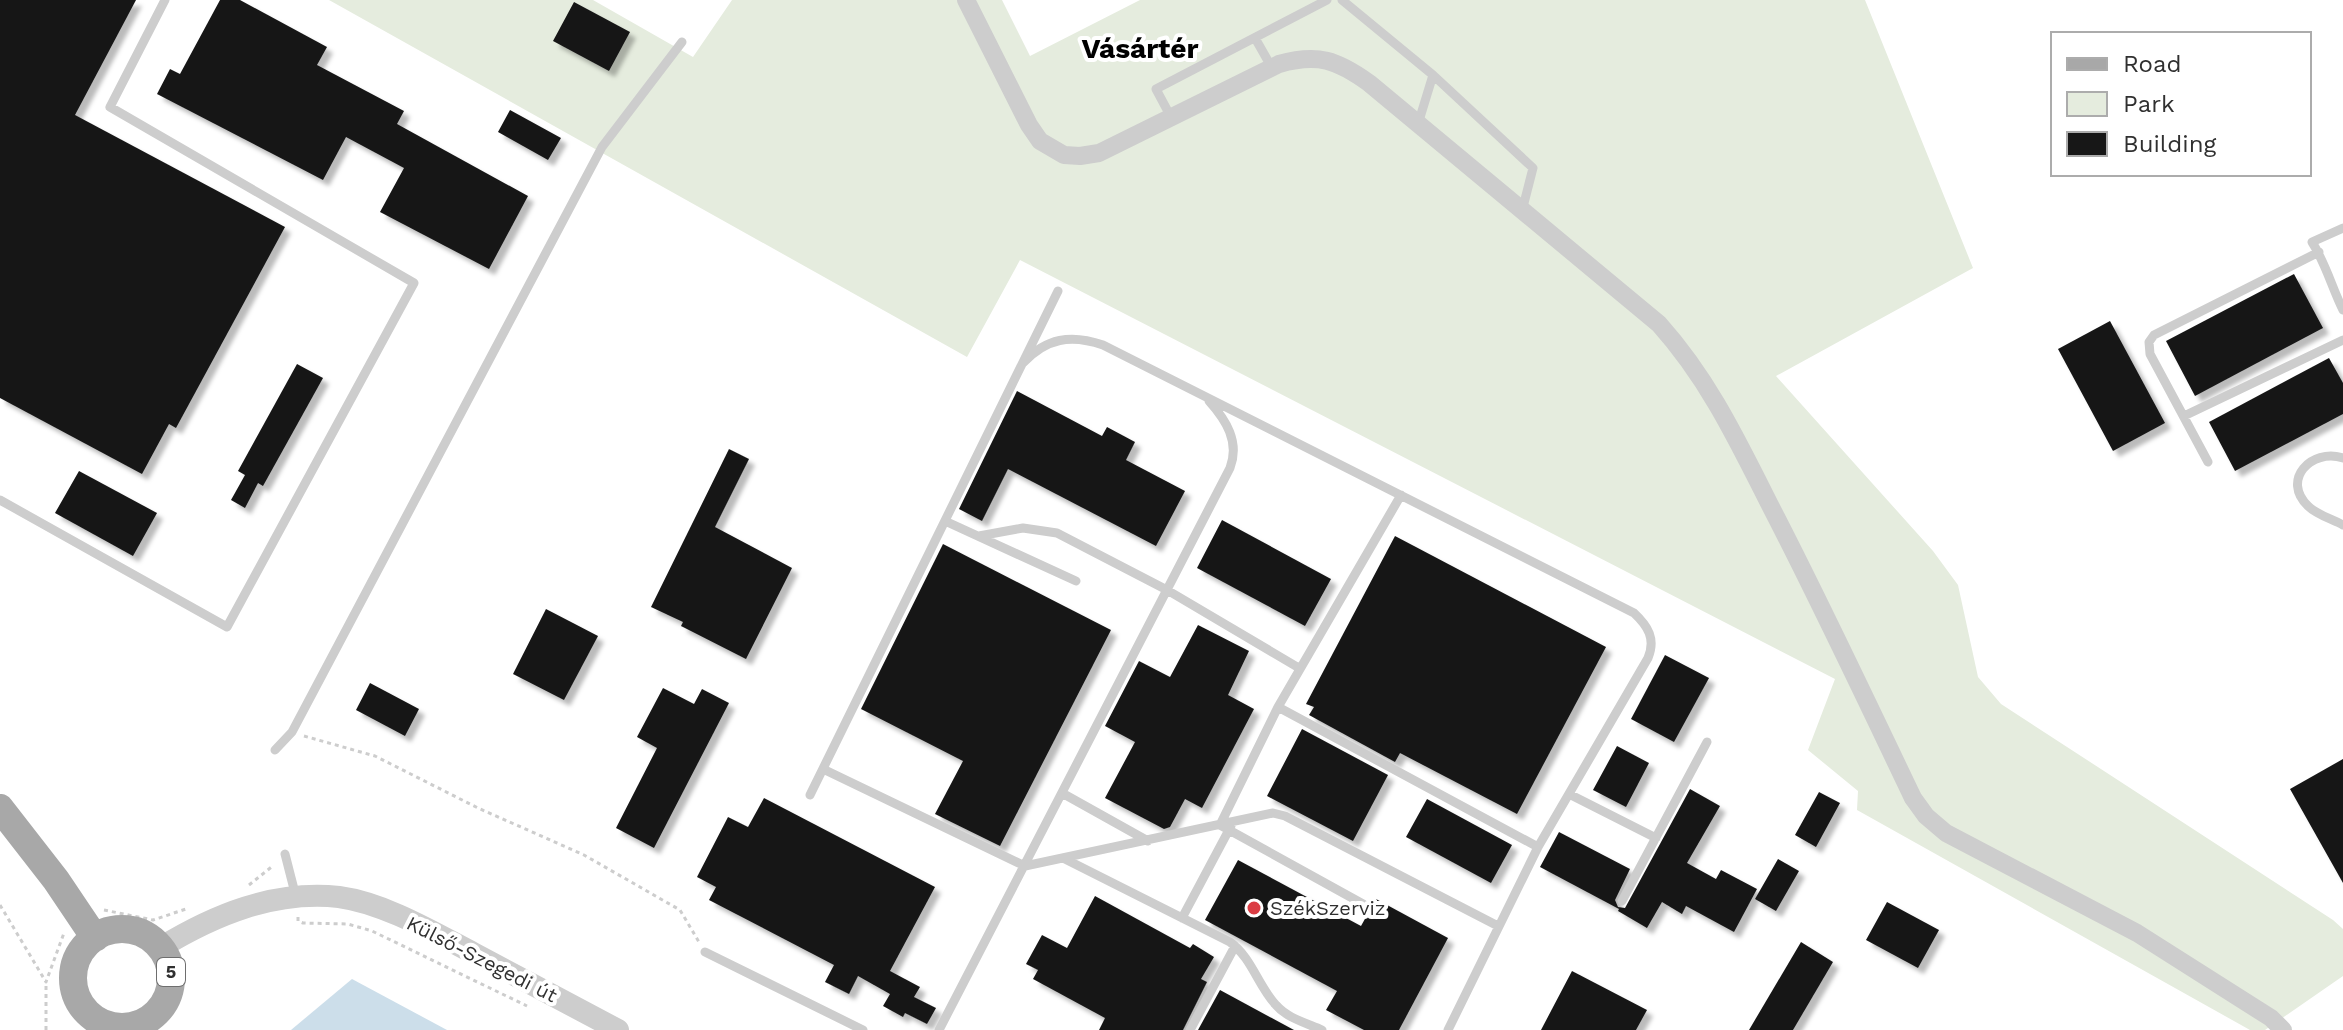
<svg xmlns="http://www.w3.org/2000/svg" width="2343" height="1030" font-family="'Work Sans',sans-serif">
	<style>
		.green { fill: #e5ecde }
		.water { fill: #ccdeea }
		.building { fill: #171717; filter: url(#shadow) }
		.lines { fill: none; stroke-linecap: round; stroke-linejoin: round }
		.path { stroke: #cdcdcd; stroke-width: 3; stroke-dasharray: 4 4; stroke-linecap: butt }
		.service { stroke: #cdcdcd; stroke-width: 9 }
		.minor { stroke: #cdcdcd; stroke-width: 18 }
		.tertiary { stroke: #cdcdcd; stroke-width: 22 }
		.primary { stroke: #a8a8a8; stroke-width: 28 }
		.poi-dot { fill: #db3d44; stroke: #fff; stroke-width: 3 }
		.labels { text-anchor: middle; stroke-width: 8; stroke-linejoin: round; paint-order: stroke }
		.shield { fill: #fff; stroke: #6e6e6e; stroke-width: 2 }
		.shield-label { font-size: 18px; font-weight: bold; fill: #303030 }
		.poi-label { font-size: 20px; fill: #303030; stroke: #fff; text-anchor: start }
		.street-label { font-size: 20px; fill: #303030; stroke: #fff }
		.district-label { font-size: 28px; font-weight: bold; fill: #000; stroke: #fff }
	</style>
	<defs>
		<filter id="shadow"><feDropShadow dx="6" dy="6" stdDeviation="2" flood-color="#0004"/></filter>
	</defs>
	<rect width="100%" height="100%" fill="#fff"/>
	<path class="green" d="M 329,0 L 593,0 L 693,57 L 732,0 L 1002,0 L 1030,56 L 1140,0 L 1865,0 L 1973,268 L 1776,376 L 1933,551 L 1958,585 L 1978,677 L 2001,704 L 2333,920 L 2343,929 L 2343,976 L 2265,1030 L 2250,1030 L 1857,810 L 1858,791 L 1808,750 L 1835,679 L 1020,260 L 967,357 Z"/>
	<path class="water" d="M 352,979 L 447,1030 L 291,1030 Z"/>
	<path class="building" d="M 0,0 L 136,0 L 75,115 L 285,227 L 176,428 L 169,424 L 142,474 L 0,398 Z
		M 220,0 L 240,0 L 327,47 L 317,65 L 404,111 L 397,124 L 528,196 L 489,269 L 380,212 L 404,168 L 346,137 L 323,180 L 157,94 L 170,69 L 180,74 Z
		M 574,2 L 630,32 L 609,71 L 553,41 Z
		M 510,110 L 561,138 L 548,160 L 498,132 Z
		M 2294,274 L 2323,328 L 2195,396 L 2166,341 Z
		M 2110,321 L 2165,423 L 2113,451 L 2058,349 Z
		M 2329,358 L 2343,383 L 2343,414 L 2235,471 L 2209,422 Z
		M 297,364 L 323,378 L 263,486 L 258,483 L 245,508 L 231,500 L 245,475 L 238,471 Z
		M 1017,391 L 1102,436 L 1107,427 L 1135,442 L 1126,460 L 1185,491 L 1156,546 L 1008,469 L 982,521 L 959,509 Z
		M 729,449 L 749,459 L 715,527 L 792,568 L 746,659 L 681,626 L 683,622 L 651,607 Z
		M 79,471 L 157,513 L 133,556 L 55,513 Z
		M 1222,520 L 1331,579 L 1305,626 L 1197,568 Z
		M 1395,536 L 1606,647 L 1517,814 L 1400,753 L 1395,762 L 1309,715 L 1314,707 L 1306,704 Z
		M 943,544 L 1111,630 L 1000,846 L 935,814 L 963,761 L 861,709 Z
		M 546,609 L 598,636 L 564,700 L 513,674 Z
		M 1198,625 L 1249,651 L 1228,695 L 1254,709 L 1202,808 L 1185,799 L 1170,827 L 1164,829 L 1105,798 L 1135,742 L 1105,726 L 1139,661 L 1170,677 Z
		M 1665,655 L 1709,678 L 1674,742 L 1631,719 Z
		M 370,683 L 419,709 L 405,736 L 356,710 Z
		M 663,688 L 694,704 L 702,689 L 729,703 L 654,848 L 616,828 L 657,748 L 637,737 Z
		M 1302,729 L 1388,775 L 1353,841 L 1267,796 Z
		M 1617,746 L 1649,763 L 1626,807 L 1593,790 Z
		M 2343,759 L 2343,883 L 2290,789 Z
		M 1690,789 L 1720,806 L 1687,863 L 1716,879 L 1721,870 L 1757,889 L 1734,932 L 1686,906 L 1682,914 L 1662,902 L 1647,928 L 1618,911 L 1619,909 L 1540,867 L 1559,832 L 1630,869 L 1615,900 L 1618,907 L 1625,908 Z
		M 1819,792 L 1840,803 L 1816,847 L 1795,835 Z
		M 764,798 L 935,887 L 890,971 L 920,987 L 914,997 L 936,1008 L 927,1024 L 905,1013 L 903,1017 L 883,1006 L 890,994 L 858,976 L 849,994 L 825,982 L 834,965 L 709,900 L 716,887 L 697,877 L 728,817 L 748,827 Z
		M 1427,799 L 1512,845 L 1491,883 L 1406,837 Z
		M 1778,859 L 1799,871 L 1776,911 L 1755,899 Z
		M 1238,860 L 1361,926 L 1376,899 L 1448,938 L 1399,1030 L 1364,1030 L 1326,1010 L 1337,991 L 1205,920 Z
		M 1095,896 L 1190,948 L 1193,944 L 1214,957 L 1201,979 L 1207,982 L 1183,1030 L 1099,1030 L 1105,1018 L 1033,979 L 1038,970 L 1026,964 L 1042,935 L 1067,948 Z
		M 1887,902 L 1939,930 L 1918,968 L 1866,940 Z
		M 1801,942 L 1833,962 L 1793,1030 L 1749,1030 Z
		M 1572,971 L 1647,1010 L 1636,1030 L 1541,1030 Z
		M 1220,990 L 1294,1030 L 1198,1030 Z"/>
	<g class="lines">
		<path class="path" d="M 304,736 L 375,756 L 478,808 L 584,855 L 680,910 L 699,942
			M 249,885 L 274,865
			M 0,905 L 46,982 L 64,933
			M 104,910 L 153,920 L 186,909
			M 298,917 L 298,921 L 303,923 L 348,924 L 372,931 L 527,1006
			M 46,1030 L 46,982"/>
		<path class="service" d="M 1342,0 L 1433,75 L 1418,124
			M 1255,38 L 1272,68
			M 1433,75 L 1533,168 L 1522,211
			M 1171,117 L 1156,89 L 1327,0
			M 2343,228 L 2312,242 C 2326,264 2332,288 2343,310
			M 1023,363 C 1046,338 1071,334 1103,345 L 1634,613 C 1648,626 1656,639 1648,658 L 1538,847 L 1448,1030
			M 2184,416 L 2343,340
			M 2343,458 C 2311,448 2281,480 2308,506 C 2317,515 2332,519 2343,525
			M 2208,462 L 2150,354 L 2149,342 L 2154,335 L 2319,252
			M 0,500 L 227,627 L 414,283 L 110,107 L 165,0
			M 945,521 L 1076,581
			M 979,536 L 1023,528 L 1057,533 L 1167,590 L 1299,668
			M 1278,707 L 1538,847
			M 275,750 L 292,732 L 602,147 L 682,42
			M 823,769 L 1025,866 L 1273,813 L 1285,816 L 1498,926
			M 1062,793 L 1148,841
			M 1569,794 L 1656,838
			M 810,795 L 1058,291
			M 285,854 L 296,897
			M 1063,858 L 1230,942 C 1252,958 1258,986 1276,1005 C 1287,1018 1306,1023 1322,1030
			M 1622,901 L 1707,742
			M 1363,904 L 1220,825 L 1278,707 L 1401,495
			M 1182,918 L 1231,826
			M 705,952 L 863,1030
			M 939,1030 L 1230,468 C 1240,442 1226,420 1209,401
			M 1190,1030 L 1235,946"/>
		<path class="minor" d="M 966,0 L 1029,125 L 1040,141 L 1064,155 L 1080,156 L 1099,153 L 1279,64 C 1318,53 1337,60 1369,83 L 1659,324 C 1710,381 1739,444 1773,511 C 1822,606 1867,702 1913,798 L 1926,816 L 1946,833 L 2137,933 L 2271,1018 L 2283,1030"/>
		<path class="tertiary" d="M 160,948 C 214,915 274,890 339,897 C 384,903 433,932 473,953 C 521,979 570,1004 618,1030"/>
		<path class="primary" d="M 0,808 L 56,880 L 95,938
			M73 978a49 49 0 1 1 98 0a49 49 0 1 1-98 0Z"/>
	</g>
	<circle class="poi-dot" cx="1254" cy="908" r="8"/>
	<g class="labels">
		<rect class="shield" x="157" y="958" width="28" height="28" rx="6"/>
		<g class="shield-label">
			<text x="171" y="978">5</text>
		</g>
		<g class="poi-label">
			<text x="1270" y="915">SzékSzerviz</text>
		</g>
		<g class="street-label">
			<text transform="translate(482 959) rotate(27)" y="7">Külső-Szegedi út</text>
		</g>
		<g class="district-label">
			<text x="1140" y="58">Vásártér</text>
		</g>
	</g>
	<rect x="2051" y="32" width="260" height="144" fill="#ffffff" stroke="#acacac" stroke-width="2"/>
	<rect x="2067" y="58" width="40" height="12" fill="#a8a8a8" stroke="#acacac" stroke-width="2"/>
	<text x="2123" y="72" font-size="24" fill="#303030">Road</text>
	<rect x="2067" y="92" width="40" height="24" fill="#e5ecde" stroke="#acacac" stroke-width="2"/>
	<text x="2123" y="112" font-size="24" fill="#303030">Park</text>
	<rect x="2067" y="132" width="40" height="24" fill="#171717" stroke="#acacac" stroke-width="2"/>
	<text x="2123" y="152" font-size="24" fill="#303030">Building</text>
</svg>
